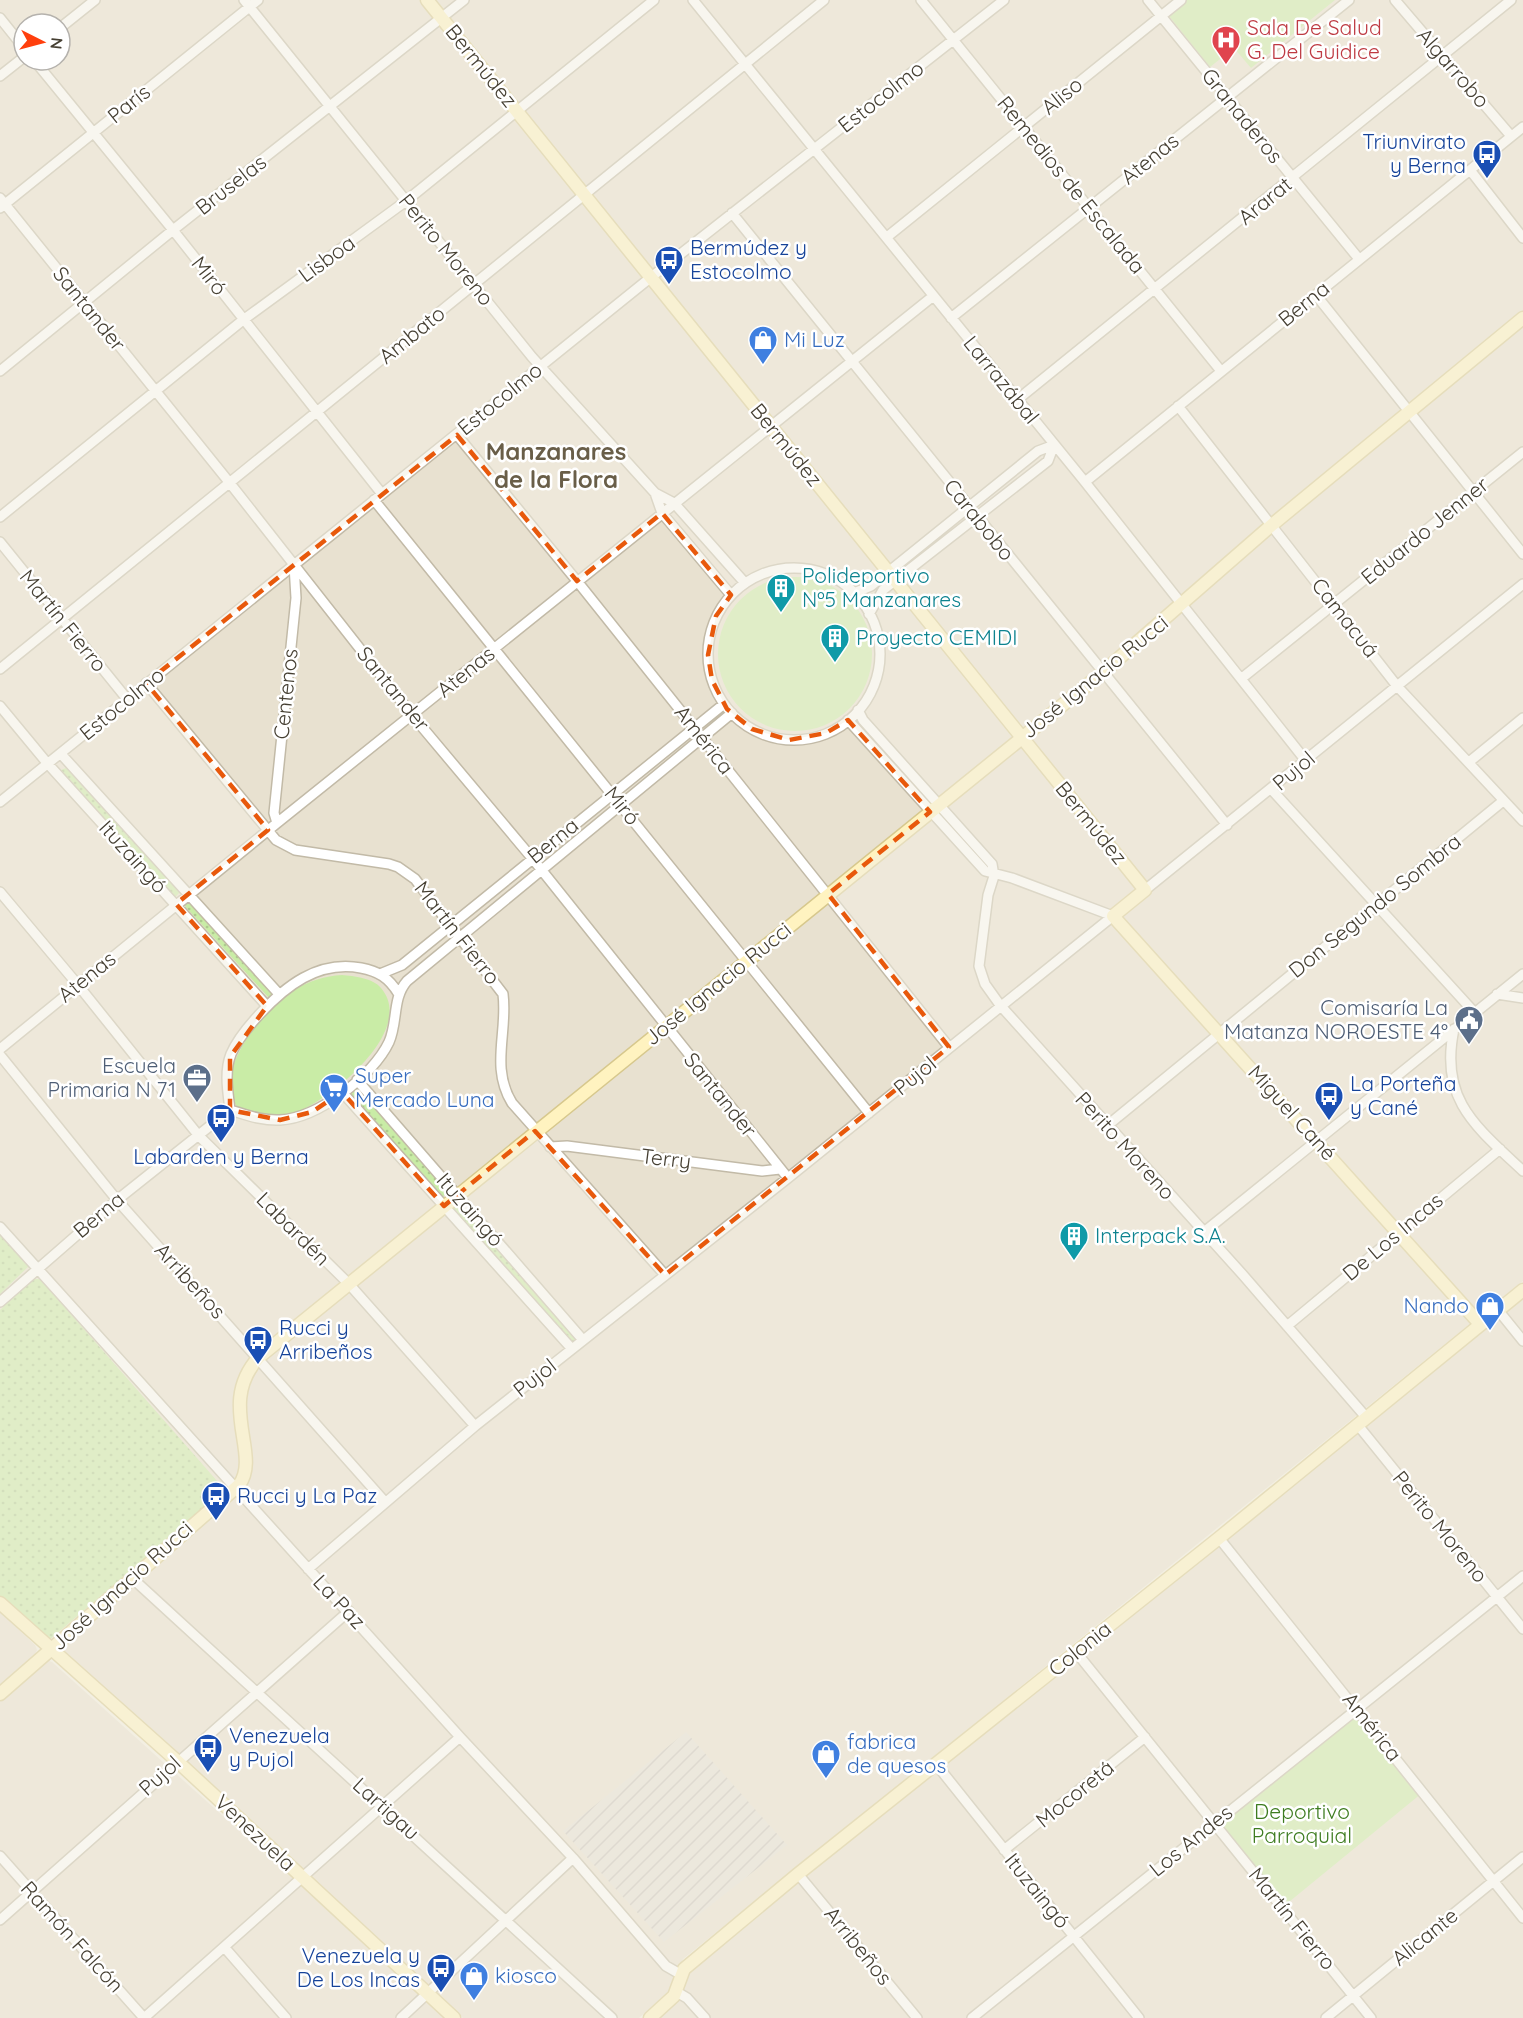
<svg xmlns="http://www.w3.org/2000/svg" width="1523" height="2018" font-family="Quicksand,sans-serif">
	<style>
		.residential { fill: #e8e1d0; fill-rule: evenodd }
		.industrial { fill: url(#industrial-furrows) }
		.grass { fill: url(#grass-dots) }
		.green { fill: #c9eca6 }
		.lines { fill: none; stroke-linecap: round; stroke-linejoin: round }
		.street-casing { stroke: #c2baa7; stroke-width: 12 }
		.secondary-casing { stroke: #d7c88d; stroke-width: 15 }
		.street { stroke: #fff; stroke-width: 9 }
		.secondary { stroke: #fff3c0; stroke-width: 12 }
		.marked { fill: none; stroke: #e8590c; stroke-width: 4.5; stroke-dasharray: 12 8; stroke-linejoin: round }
		.labels { text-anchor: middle; stroke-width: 5; stroke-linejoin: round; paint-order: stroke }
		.health-label { font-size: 21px; fill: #be3a42; stroke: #fff; text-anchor: start }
		.street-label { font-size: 21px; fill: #453f32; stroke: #fff }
		.transit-label { font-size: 21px; fill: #164399; stroke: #fff; text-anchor: start }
		.shop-label { font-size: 21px; fill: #366cbe; stroke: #fff; text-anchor: start }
		.culture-label { font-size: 21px; fill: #0d838f; stroke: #fff; text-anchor: start }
		.service-label { font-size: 21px; fill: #4e5e75; stroke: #fff; text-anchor: end }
		.park-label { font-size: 21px; fill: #3e7c20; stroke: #fff }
		.quarter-label { font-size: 24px; font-weight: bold; fill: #695e48; stroke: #fff }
	</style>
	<defs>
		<pattern id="industrial-furrows" width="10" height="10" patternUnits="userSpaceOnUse" patternTransform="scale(1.5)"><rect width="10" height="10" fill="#e5dfd8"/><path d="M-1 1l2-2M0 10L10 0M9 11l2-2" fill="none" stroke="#c6c0ba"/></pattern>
		<pattern id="grass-dots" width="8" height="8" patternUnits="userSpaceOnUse" patternTransform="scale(1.5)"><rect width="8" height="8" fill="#c9eca6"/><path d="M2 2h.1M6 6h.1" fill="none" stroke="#aecb8f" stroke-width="1.8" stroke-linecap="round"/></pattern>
	</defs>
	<rect width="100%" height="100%" fill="#f3efe2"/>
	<path class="residential" d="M 0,0 L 1523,0 L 1523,1281 L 683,1959 L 670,1990 L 639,2018 L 463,2018 L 0,1598 ZM 24,24 L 60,24 L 60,60 L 24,60 Z
		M 1523,1296 L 1523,2018 L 652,2018 L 681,1975 Z
		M 0,1612 L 35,1645 L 37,1650 L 34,1656 L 0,1686 Z
		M 46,1660 L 52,1662 L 447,2018 L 0,2018 L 0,1697 Z"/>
	<path class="industrial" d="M 686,1732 L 787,1845 L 664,1942 L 563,1831 Z"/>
	<path class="grass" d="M 66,768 L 180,892 L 175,897 L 61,770 Z
		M 187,899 L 274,993 L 269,998 L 182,903 Z
		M 356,1085 L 449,1191 L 441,1198 L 348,1092 Z
		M 456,1202 L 578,1338 L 572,1344 L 450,1207 Z
		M 0,1234 L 30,1265 L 0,1294 Z
		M 32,1279 L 40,1279 L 225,1490 L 48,1641 L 0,1596 L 0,1310 Z"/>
	<path class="green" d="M 1187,0 L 1335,0 L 1251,68 L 1234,48 L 1210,67 L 1169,16 Z
		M718 654a77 77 0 1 1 154 0a77 77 0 1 1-154 0Z
		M 342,975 C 354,976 373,978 381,988 C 417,1030 331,1099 297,1112 C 279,1119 256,1115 238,1108 C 210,1071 264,1010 294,990 C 309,981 325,976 342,975 Z
		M 1358,1711 L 1422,1793 L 1284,1906 L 1218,1824 Z"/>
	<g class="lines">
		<g class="street-casing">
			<path id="street" d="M 244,0 L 532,357 L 655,493 L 674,503 L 745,583
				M 693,0 L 1085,482 L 1306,761
				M 921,0 L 1221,371
				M 1148,0 L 1359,259
				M 1395,0 L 1511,136
				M 0,18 L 24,48
				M 60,28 L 95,0
				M 34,60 L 173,230 L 382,494
				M 0,76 L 24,57
				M 1470,170 L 1523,238
				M 0,198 L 229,482 L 412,715 L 532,858 L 788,1178
				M 0,208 L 258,0
				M 732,213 L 1227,825
				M 887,237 L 1181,0
				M 1316,295 L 1523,554
				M 951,318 L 1349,0
				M 0,371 L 173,230 L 464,0
				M 1017,400 L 1511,0
				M 1178,406 L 1397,686 L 1523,821
				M 457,435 L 577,581 L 949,1047
				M 1085,482 L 1523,127
				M 655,493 L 662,513 L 731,595
				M 374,500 L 869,1113
				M 0,517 L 243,320 L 406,201 L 654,0
				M 0,542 L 127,699
				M708 654a86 86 0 1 1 172 0a86 86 0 1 1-172 0Z
				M 854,593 L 871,586 L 1038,451 L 1054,445
				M 869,614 L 883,590 L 1048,461 L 1054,445
				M 0,669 L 824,0
				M 1242,678 L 1523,452
				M 146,683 L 276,840 L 295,850 L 389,864 L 398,867 L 415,879 L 503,994 C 508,1032 490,1067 512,1103 L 665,1275
				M 0,706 L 48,764 L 267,1006
				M 858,710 L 863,720 L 992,864 L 994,876 L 988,895 L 979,966 L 985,984 L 1000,1005 L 1243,1275 L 1365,1416
				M 61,754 L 279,994
				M 1469,762 L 1523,718
				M 1272,790 L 1474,1012
				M 0,802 L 650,278 L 1004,0
				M 277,823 L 274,813 L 296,598 L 294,565
				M 1145,890 L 1523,584
				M 0,892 L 78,985 L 199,1136 L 349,1284 L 475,1426
				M 380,974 L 402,965 L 724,704
				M 1497,994 L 1523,998
				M 1454,1029 C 1439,1099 1475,1126 1523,1171
				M 0,1049 L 277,823 L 932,297
				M 0,1055 L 117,1200 L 385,1502
				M 357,1080 L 583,1340
				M 342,1092 L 572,1349
				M 230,1110 C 247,1115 262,1121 280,1120 C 318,1118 373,1076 389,1042 C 398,1022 392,998 407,981 L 732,713
				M 230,1110 C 228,1092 224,1072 231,1054 C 237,1040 247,1028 257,1017 C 285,986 318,960 361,968 C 378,971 389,978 398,993
				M 1108,1125 L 1503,801
				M 550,1147 L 567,1146 L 762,1171 L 780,1169
				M 0,1227 L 460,1737 L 573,1858 L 666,1966 L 680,1974
				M 1204,1232 L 1523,974
				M 0,1302 L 117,1200 L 230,1110
				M 1498,1310 L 1523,1341
				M 1287,1326 L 1500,1149
				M 1357,1424 L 1523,1629
				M 1219,1538 L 1523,1918
				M 308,1569 L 475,1426 L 788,1178 L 1113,916 L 1012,878 L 985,871 L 848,720
				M 132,1578 L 612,2018
				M 1076,1652 L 1371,2018
				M 936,1764 L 1139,2018
				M 1004,1850 L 1145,1737
				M 0,1856 L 144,2018
				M 798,1874 L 917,2018
				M 0,1920 L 349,1611
				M 225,1948 L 286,2018
				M 675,1991 L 687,1998 L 705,2018
				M 144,2018 L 460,1737
				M 401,2018 L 573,1858
				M 972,2018 L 1523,1576
				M 1326,2018 L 1523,1857"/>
		</g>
		<g class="secondary-casing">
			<path id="secondary" d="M 427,0 L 1145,890 L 1113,916 L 1480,1324
				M 0,1603 L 177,1761 L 454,2018
				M 0,1694 L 239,1485 C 262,1454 216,1404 259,1357 L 1102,673 L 1273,524 L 1523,318
				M 650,2018 L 674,1996 L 684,1969 L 798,1874 L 1219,1538 L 1523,1290"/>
		</g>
		<use href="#street" class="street"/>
		<use href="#secondary" class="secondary"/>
	</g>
	<path d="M0 0H1523V2018H0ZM 457,435 L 577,581 L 662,513 L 731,595 L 716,616 L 708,655 L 712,680 L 727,709 L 752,729 L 789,740 L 826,733 L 848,720 L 930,812 L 828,894 L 949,1047 L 665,1275 L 535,1131 L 444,1206 L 342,1092 L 312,1112 L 280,1120 L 230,1110 L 230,1057 L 267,1006 L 176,904 L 268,830 L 146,683 Z" fill="#f3efe2" fill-opacity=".55" fill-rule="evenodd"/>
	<path class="marked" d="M 457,435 L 577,581 L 662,513 L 731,595 L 716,616 L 708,655 L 712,680 L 727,709 L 752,729 L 789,740 L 826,733 L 848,720 L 930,812 L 828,894 L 949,1047 L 665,1275 L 535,1131 L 444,1206 L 342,1092 L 312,1112 L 280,1120 L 230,1110 L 230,1057 L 267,1006 L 176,904 L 268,830 L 146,683 Z"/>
	<defs>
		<g id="hospital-pin" transform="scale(1.5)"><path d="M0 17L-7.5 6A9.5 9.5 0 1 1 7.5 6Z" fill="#e0444e" stroke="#fff"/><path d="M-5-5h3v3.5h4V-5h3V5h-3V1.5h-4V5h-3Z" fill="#fff"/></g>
		<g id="bus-pin" transform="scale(1.5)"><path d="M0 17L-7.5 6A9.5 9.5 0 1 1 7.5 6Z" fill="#1a4fb4" stroke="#fff"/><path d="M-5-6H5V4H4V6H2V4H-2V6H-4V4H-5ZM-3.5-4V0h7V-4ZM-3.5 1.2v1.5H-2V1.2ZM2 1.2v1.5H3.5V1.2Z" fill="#fff"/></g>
		<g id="shop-pin" transform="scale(1.5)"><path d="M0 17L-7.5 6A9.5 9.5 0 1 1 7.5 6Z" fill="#3f7fe0" stroke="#fff"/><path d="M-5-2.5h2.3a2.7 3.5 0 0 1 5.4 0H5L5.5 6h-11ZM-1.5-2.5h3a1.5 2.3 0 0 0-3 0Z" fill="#fff"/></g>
		<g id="building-pin" transform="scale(1.5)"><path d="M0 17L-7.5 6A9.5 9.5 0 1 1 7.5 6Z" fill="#0f9aa8" stroke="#fff"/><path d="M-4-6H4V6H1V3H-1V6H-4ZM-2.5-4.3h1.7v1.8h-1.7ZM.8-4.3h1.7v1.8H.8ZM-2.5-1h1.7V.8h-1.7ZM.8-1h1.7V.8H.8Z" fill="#fff"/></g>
		<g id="civic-pin" transform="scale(1.5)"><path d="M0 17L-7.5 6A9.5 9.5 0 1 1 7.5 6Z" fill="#5c6f8a" stroke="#fff"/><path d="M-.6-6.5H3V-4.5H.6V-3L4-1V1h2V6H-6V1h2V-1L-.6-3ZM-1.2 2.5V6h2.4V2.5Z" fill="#fff"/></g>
		<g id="office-pin" transform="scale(1.5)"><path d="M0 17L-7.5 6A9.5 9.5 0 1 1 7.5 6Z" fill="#5c6f8a" stroke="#fff"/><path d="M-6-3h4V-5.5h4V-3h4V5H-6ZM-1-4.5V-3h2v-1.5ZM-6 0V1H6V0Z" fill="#fff"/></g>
		<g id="supermarket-pin" transform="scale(1.5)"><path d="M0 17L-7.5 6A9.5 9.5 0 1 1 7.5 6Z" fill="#3f7fe0" stroke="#fff"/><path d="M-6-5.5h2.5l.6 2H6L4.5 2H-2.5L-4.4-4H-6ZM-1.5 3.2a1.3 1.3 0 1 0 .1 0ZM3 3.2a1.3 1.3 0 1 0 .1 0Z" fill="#fff"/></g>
	</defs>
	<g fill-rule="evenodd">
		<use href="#hospital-pin" x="1226" y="40"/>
		<use href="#bus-pin" x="1487" y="154"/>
		<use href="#bus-pin" x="669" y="260"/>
		<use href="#shop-pin" x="763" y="340"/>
		<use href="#building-pin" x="781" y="588"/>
		<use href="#building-pin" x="835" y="638"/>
		<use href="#civic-pin" x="1469" y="1020"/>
		<use href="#office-pin" x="197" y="1078"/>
		<use href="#supermarket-pin" x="334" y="1088"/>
		<use href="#bus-pin" x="1329" y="1096"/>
		<use href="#bus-pin" x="221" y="1118"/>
		<use href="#building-pin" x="1074" y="1236"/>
		<use href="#shop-pin" x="1490" y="1306"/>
		<use href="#bus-pin" x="258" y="1340"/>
		<use href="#bus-pin" x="216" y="1496"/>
		<use href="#bus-pin" x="208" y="1748"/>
		<use href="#shop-pin" x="826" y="1754"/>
		<use href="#bus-pin" x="441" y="1968"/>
		<use href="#shop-pin" x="474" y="1976"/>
	</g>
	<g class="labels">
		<g class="health-label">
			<text x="1247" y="35">Sala De Salud<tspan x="1247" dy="24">G. Del Guidice</tspan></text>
		</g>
		<g class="street-label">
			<text transform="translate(481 66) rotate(51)" y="7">Bermúdez</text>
			<text transform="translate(1453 68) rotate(49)" y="7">Algarrobo</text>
			<text transform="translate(1062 96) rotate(-39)" y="7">Aliso</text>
			<text transform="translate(881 97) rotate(-38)" y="7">Estocolmo</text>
			<text transform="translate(129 104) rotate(-39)" y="7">París</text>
			<text transform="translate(1242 116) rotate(51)" y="7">Granaderos</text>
			<text transform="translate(1150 159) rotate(-39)" y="7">Atenas</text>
			<text transform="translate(231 185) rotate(-38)" y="7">Bruselas</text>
			<text transform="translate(1071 185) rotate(51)" y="7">Remedios de Escalada</text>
			<text transform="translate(1265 201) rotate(-39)" y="7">Ararat</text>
			<text transform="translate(446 250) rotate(51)" y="7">Perito Moreno</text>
			<text transform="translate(327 259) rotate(-36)" y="7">Lisboa</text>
			<text transform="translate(209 276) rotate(52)" y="7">Miró</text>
			<text transform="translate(1304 304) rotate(-39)" y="7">Berna</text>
			<text transform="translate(89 309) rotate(51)" y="7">Santander</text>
			<text transform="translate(412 335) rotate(-39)" y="7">Ambato</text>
			<text transform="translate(1001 380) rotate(51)" y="7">Larrazábal</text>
			<text transform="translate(500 399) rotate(-39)" y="7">Estocolmo</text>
			<text transform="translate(786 445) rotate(51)" y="7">Bermúdez</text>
			<text transform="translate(979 520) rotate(51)" y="7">Carabobo</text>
			<text transform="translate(1425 531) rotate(-39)" y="7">Eduardo Jenner</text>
			<text transform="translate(1345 618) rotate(52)" y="7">Camacuá</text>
			<text transform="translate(63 621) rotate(51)" y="7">Martín Fierro</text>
			<text transform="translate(466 672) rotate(-39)" y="7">Atenas</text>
			<text transform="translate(1095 677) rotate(-39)" y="7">José Ignacio Rucci</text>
			<text transform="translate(393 689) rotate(51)" y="7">Santander</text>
			<text transform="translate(286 694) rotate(-84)" y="7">Centenos</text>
			<text transform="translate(122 704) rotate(-39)" y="7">Estocolmo</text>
			<text transform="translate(704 740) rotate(52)" y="7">América</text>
			<text transform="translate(1294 771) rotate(-40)" y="7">Pujol</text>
			<text transform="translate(622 806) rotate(51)" y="7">Miró</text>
			<text transform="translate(1091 823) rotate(51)" y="7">Bermúdez</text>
			<text transform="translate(553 841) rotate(-39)" y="7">Berna</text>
			<text transform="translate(133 857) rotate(48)" y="7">Ituzaingó</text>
			<text transform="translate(1375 906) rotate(-39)" y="7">Don Segundo Sombra</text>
			<text transform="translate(457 933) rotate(52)" y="7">Martín Fierro</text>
			<text transform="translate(87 977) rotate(-39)" y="7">Atenas</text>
			<text transform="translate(718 984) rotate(-39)" y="7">José Ignacio Rucci</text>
			<text transform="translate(915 1076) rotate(-39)" y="7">Pujol</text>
			<text transform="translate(720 1095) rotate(51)" y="7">Santander</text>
			<text transform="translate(1292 1113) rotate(48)" y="7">Miguel Cané</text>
			<text transform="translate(1125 1146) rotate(48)" y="7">Perito Moreno</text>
			<text transform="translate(666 1159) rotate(7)" y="7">Terry</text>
			<text transform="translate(470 1210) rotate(49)" y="7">Ituzaingó</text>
			<text transform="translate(99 1215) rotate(-40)" y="7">Berna</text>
			<text transform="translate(293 1229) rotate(45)" y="7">Labardén</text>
			<text transform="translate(1393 1237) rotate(-40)" y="7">De Los Incas</text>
			<text transform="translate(190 1281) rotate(48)" y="7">Arribeños</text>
			<text transform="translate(535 1378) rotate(-38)" y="7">Pujol</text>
			<text transform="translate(1440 1527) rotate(51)" y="7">Perito Moreno</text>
			<text transform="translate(122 1586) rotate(-42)" y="7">José Ignacio Rucci</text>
			<text transform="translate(339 1602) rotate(47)" y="7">La Paz</text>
			<text transform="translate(1080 1649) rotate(-39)" y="7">Colonia</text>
			<text transform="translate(1372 1727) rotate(52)" y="7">América</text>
			<text transform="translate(160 1776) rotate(-42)" y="7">Pujol</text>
			<text transform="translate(1075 1794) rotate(-39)" y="7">Mocoretá</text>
			<text transform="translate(386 1809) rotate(42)" y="7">Lartigau</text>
			<text transform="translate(255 1833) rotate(43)" y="7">Venezuela</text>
			<text transform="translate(1191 1841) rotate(-39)" y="7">Los Andes</text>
			<text transform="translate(1037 1891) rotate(51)" y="7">Ituzaingó</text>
			<text transform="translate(1292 1919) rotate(51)" y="7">Martín Fierro</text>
			<text transform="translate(72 1937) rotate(48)" y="7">Ramón Falcón</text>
			<text transform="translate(1425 1937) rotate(-39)" y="7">Alicante</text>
			<text transform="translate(858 1946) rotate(51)" y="7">Arribeños</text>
		</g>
		<g class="transit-label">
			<text x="1466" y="149" text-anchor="end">Triunvirato<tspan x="1466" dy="24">y Berna</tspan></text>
			<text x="690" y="255">Bermúdez y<tspan x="690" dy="24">Estocolmo</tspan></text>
			<text x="1350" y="1091">La Porteña<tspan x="1350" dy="24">y Cané</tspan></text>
			<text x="221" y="1164" text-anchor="middle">Labarden y Berna</text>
			<text x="279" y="1335">Rucci y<tspan x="279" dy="24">Arribeños</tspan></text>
			<text x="237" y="1503">Rucci y La Paz</text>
			<text x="229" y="1743">Venezuela<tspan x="229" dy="24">y Pujol</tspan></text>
			<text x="420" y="1963" text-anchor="end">Venezuela y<tspan x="420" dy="24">De Los Incas</tspan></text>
		</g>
		<g class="shop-label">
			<text x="784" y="347">Mi Luz</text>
			<text x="355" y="1083">Super<tspan x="355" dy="24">Mercado Luna</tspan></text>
			<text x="1469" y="1313" text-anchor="end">Nando</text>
			<text x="847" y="1749">fabrica<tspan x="847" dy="24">de quesos</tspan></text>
			<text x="495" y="1983">kiosco</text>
		</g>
		<g class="culture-label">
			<text x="802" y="583">Polideportivo<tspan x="802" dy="24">Nº5 Manzanares</tspan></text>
			<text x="856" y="645">Proyecto CEMIDI</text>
			<text x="1095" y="1243">Interpack S.A.</text>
		</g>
		<g class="service-label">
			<text x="1448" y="1015">Comisaría La<tspan x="1448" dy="24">Matanza NOROESTE 4°</tspan></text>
			<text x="176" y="1073">Escuela<tspan x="176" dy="24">Primaria N 71</tspan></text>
		</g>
		<g class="park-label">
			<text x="1302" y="1819">Deportivo<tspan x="1302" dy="24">Parroquial</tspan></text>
		</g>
		<g class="quarter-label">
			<text x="556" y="460">Manzanares<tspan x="556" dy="28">de la Flora</tspan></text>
		</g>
	</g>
	<g transform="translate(42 42) rotate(96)"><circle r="28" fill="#ffffff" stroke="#b5b2ad" stroke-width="1.5"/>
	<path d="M0-4.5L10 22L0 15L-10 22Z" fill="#ff3f0d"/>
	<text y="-9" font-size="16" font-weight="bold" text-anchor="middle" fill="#453f32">N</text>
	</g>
</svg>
